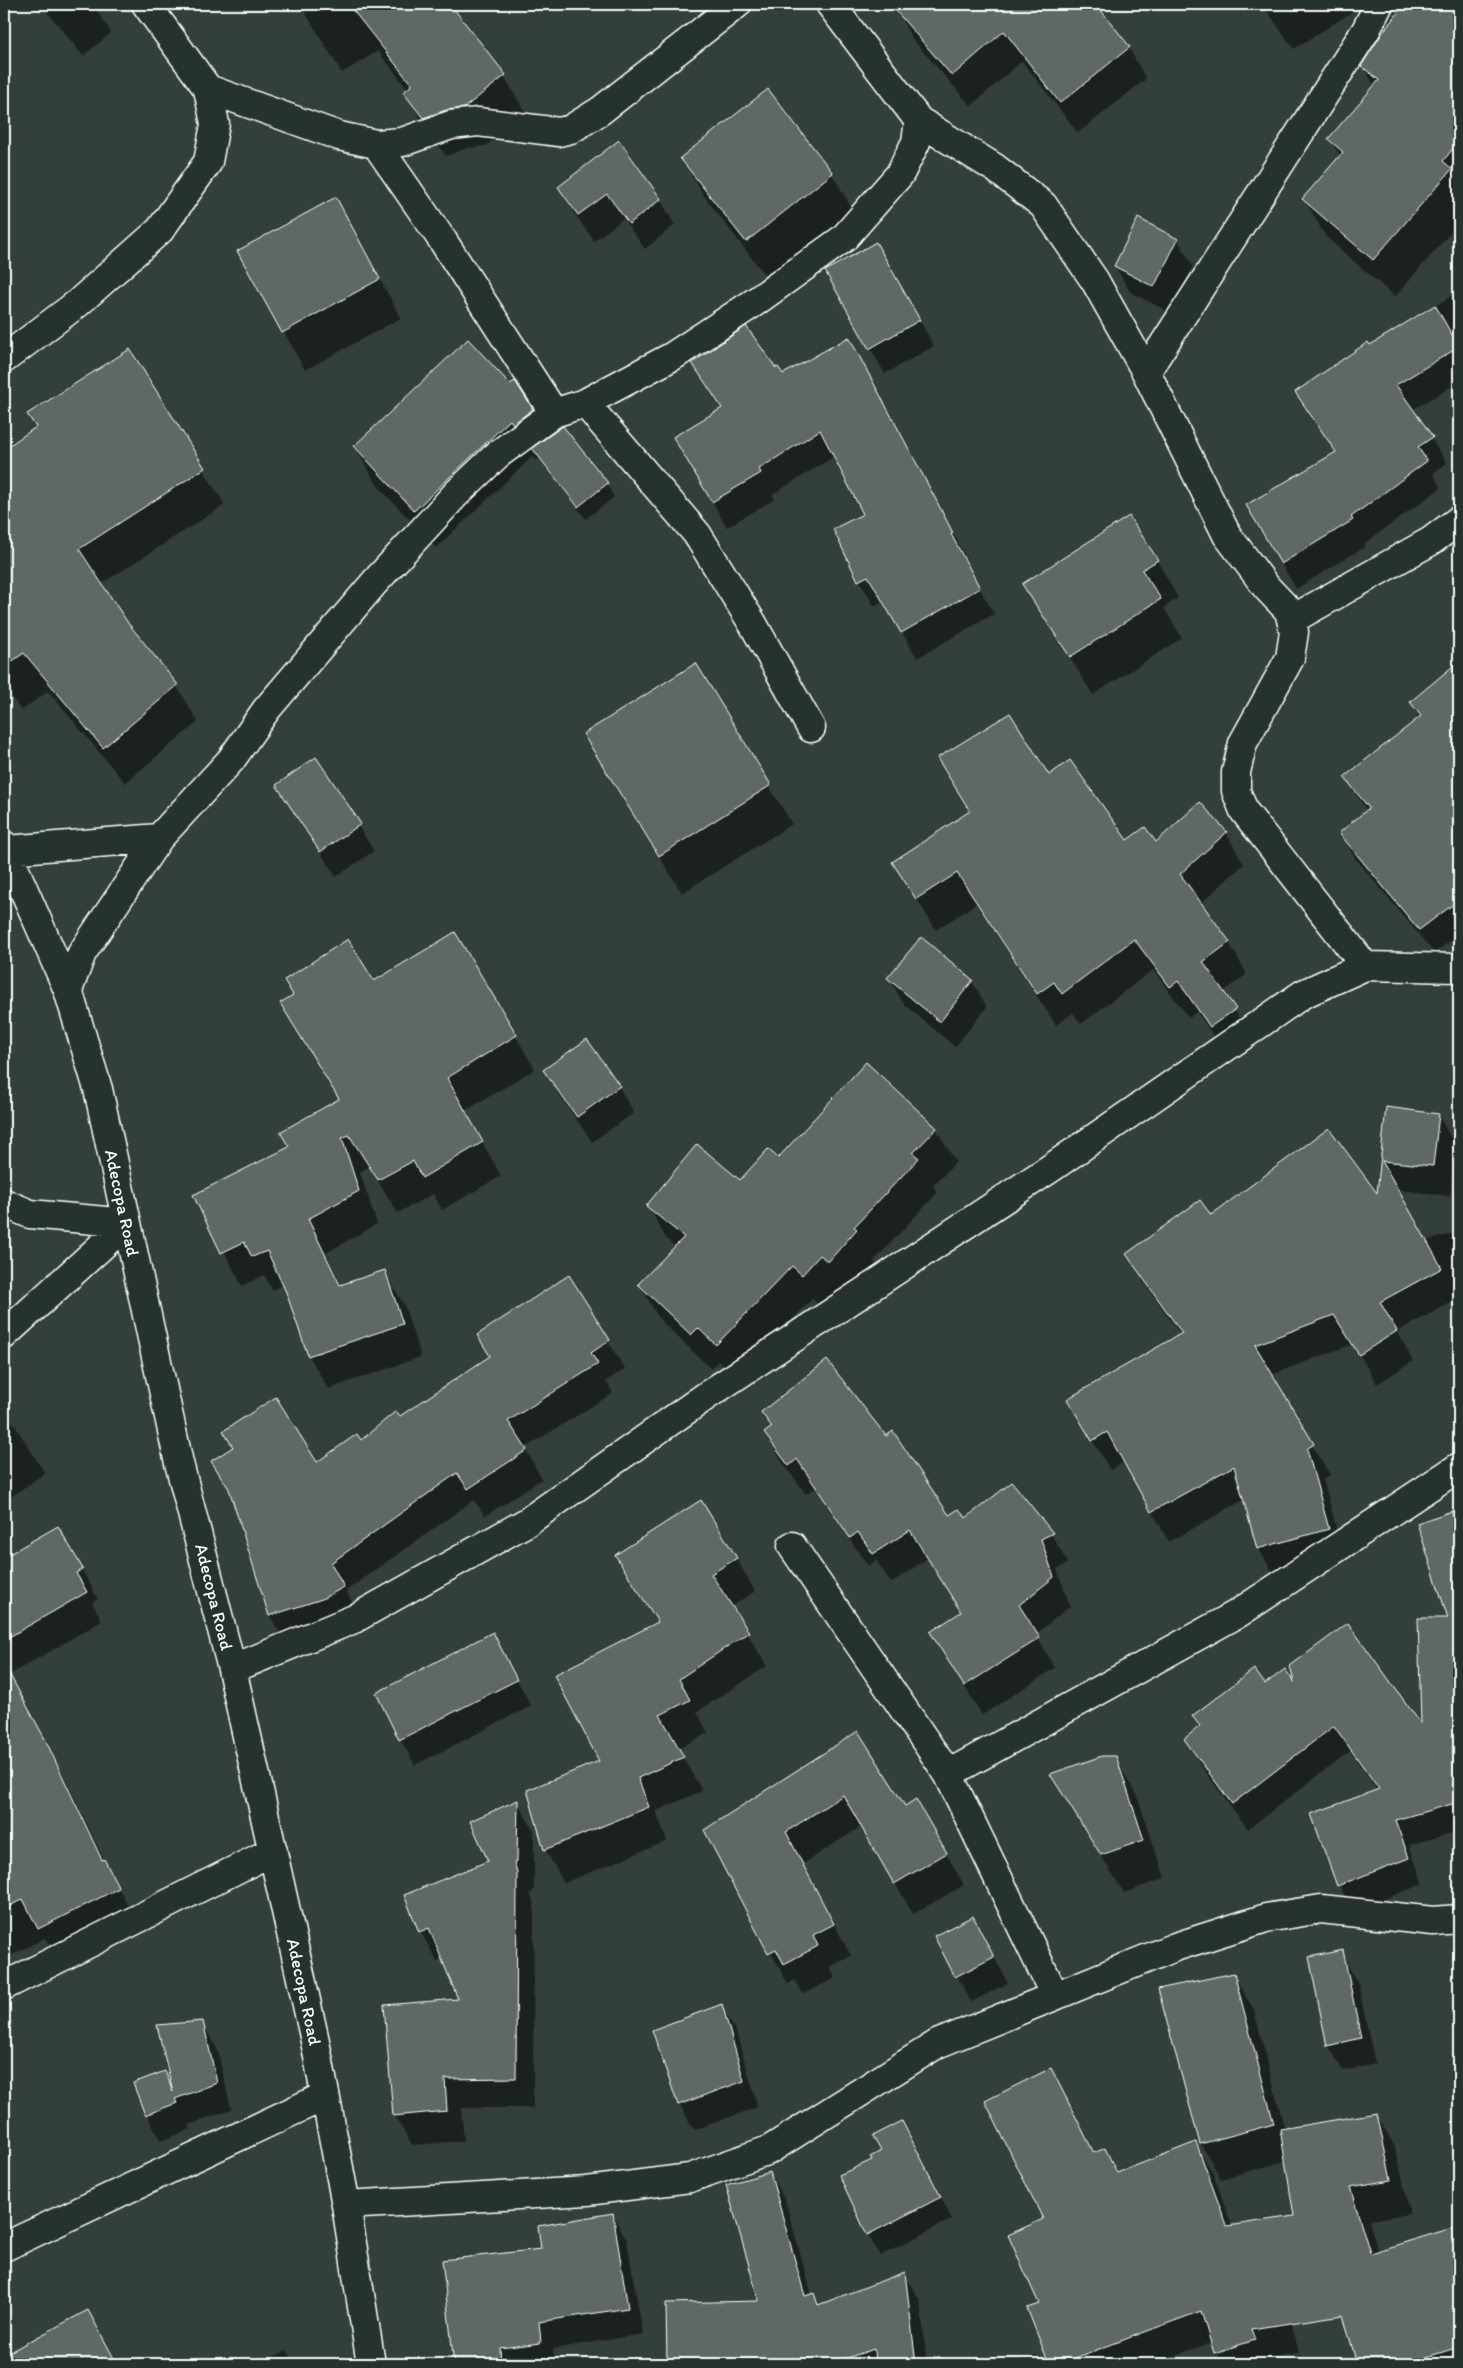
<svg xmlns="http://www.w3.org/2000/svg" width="1463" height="2368" font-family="Itim,sans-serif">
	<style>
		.shadow { fill: #0007 }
		.building { fill: #5f6964; stroke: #fff }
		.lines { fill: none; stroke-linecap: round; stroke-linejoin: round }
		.minor-casing { stroke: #fff; stroke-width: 31 }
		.minor { stroke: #26332d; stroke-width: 28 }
		.labels { text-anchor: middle; stroke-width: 4; stroke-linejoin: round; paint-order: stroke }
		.street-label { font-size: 18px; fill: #fff; stroke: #26332d }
	</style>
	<rect width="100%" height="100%" fill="#333f3a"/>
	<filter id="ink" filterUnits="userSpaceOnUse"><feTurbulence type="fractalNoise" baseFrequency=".02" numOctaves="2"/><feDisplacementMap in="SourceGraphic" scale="10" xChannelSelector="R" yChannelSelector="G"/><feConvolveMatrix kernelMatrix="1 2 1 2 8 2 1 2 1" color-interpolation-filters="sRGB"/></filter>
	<g filter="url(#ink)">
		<path class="shadow" d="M 41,4 L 93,4 L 111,33 L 83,56 Z
			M 300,4 L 448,4 L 504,76 L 526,114 L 486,146 L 468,148 L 446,156 L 427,130 L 405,92 L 408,90 L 378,51 L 342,73 Z
			M 901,4 L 1101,4 L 1097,7 L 1129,48 L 1146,79 L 1078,133 L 1022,61 L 971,106 L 913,40 L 896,9 Z
			M 1262,4 L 1358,4 L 1360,7 L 1294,49 Z
			M 1407,4 L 1459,4 L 1459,223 L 1395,297 L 1326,237 L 1304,199 L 1340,157 L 1330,139 L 1375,87 L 1363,66 L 1384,33 Z
			M 767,90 L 832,174 L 854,212 L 768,279 L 704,196 L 682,158 Z
			M 559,187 L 660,199 L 675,225 L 645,249 L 623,219 L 594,241 L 574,213 Z
			M 357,237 L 401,318 L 305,370 L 239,252 Z
			M 1178,240 L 1193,266 L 1169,312 L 1130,292 L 1115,266 Z
			M 876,243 L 934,346 L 885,374 L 826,272 Z
			M 1459,291 L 1459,382 L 1412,410 L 1447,463 L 1433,473 L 1441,488 L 1365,543 L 1366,546 L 1296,589 L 1247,506 L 1336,453 L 1297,392 Z
			M 130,350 L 225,505 L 101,584 L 127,624 L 177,686 L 198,722 L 125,783 L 48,691 L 21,711 L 4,685 L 4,451 L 37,428 Z
			M 694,363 L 775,370 L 782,376 L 863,365 L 948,523 L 967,560 L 964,561 L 994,614 L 917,658 L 884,601 L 874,606 L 859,580 L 865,514 L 835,456 L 772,495 L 775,499 L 727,527 L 675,438 L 722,409 Z
			M 532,410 L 548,438 L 563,428 L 607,484 L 614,497 L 586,519 L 539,458 L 536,461 L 532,457 L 436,548 L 377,485 L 355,447 Z
			M 1157,560 L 1178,598 L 1164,608 L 1182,638 L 1093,695 L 1024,584 Z
			M 1459,662 L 1459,935 L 1434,953 L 1355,858 L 1341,834 L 1367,811 L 1346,778 L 1420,718 L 1411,703 Z
			M 696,665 L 792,824 L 682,893 L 607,772 Z
			M 316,759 L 374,851 L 336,877 L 277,785 Z
			M 938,759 L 1049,777 L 1127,841 L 1156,844 L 1226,833 L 1244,864 L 1200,904 L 1229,943 L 1247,974 L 1223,992 L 1253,1041 L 1229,1058 L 1197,1012 L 1189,1018 L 1153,970 L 1081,1024 L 1073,1013 L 1056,1025 L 976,904 L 936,930 L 894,862 L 970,812 Z
			M 455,934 L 535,1069 L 465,1111 L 501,1176 L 442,1210 L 433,1194 L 398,1213 L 369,1167 L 360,1172 L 377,1224 L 326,1253 L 342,1286 L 385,1272 L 404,1305 L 421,1357 L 328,1389 L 309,1356 L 284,1284 L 272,1290 L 264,1275 L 242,1286 L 195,1196 L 290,1148 L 340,1100 L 281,1004 L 374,982 Z
			M 921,939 L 972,981 L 987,1007 L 955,1047 L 904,1004 L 889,979 Z
			M 587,1041 L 619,1087 L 634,1113 L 592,1142 L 560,1096 L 545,1070 Z
			M 1387,1109 L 1438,1115 L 1455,1145 L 1450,1196 L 1398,1190 L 1425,1241 L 1459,1232 L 1459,1298 L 1397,1332 L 1413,1361 L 1377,1384 L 1353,1344 L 1271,1375 L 1330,1475 L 1323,1479 L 1345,1559 L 1276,1579 L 1259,1549 L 1245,1499 L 1169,1542 L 1124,1462 L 1110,1470 L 1069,1400 L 1181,1335 L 1145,1284 L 1128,1254 L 1211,1217 L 1378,1197 Z
			M 936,1129 L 956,1162 L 933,1186 L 937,1193 L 874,1261 L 876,1264 L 848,1295 L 840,1288 L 822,1308 L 812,1299 L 736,1378 L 718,1361 L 711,1369 L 659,1319 L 640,1285 L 676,1247 L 667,1240 L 648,1206 L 741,1182 L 778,1160 Z
			M 569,1277 L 625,1369 L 606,1381 L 613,1393 L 525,1448 L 542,1479 L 485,1516 L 474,1500 L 346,1591 L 359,1616 L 286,1644 L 270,1616 L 232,1494 L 213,1462 L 317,1464 L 361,1442 L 400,1418 L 491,1357 Z
			M 4,1408 L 45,1473 L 4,1502 Z
			M 762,1412 L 948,1517 L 965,1520 L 1011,1484 L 1051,1534 L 1068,1563 L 1057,1569 L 1070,1606 L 1036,1634 L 1055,1668 L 982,1715 L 949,1661 L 962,1613 L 928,1558 L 891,1583 L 876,1560 L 868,1566 L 815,1488 L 806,1494 L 782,1462 L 765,1433 L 772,1428 Z
			M 1451,1513 L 1459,1527 L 1459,1578 L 1441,1584 Z
			M 58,1527 L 98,1599 L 92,1602 L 102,1621 L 9,1675 L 61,1770 L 106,1864 L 134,1917 L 56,1957 L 45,1938 L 4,1959 L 4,1559 Z
			M 616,1555 L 736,1558 L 755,1591 L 731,1607 L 767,1666 L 697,1712 L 708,1733 L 678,1749 L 702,1791 L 656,1811 L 667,1841 L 564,1883 L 545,1849 L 600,1762 L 658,1623 Z
			M 1419,1619 L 1459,1619 L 1459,1831 L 1409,1845 L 1423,1884 L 1353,1911 L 1339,1885 L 1378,1791 L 1350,1751 L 1248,1829 L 1200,1765 L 1186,1740 L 1200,1728 L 1194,1716 L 1265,1686 L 1297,1688 L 1422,1728 Z
			M 493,1634 L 531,1706 L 415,1765 L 400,1739 Z
			M 858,1733 L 904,1807 L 916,1801 L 964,1885 L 913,1914 L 862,1826 L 803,1864 L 851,1956 L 830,1967 L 835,1978 L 803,1994 L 795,1980 L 788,1984 L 705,1831 Z
			M 1115,1758 L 1137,1796 L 1165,1878 L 1124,1893 L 1052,1775 Z
			M 517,1801 L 534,1831 L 534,1891 L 530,1893 L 534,1903 L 533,2108 L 461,2108 L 464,2141 L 412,2145 L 394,2115 L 459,2000 L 443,1959 L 437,1961 L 420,1931 L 490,1861 Z
			M 973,1917 L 1008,1983 L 971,2002 L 936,1936 Z
			M 1343,1957 L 1358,1983 L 1375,2064 L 1343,2071 L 1328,2045 Z
			M 1233,1975 L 1254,2010 L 1285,2130 L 1377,2115 L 1396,2149 L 1410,2214 L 1369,2220 L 1378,2252 L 1459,2227 L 1459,2364 L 1359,2364 L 1317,2225 L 1286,2161 L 1221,2179 L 1201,2144 L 1160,1990 Z
			M 721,2006 L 736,2032 L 758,2107 L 694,2130 L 680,2105 L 653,2031 Z
			M 202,2023 L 217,2048 L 231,2109 L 189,2125 L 191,2129 L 161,2141 L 147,2115 L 134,2084 L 164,2072 L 172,2086 Z
			M 1050,2070 L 1095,2154 L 1104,2150 L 1118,2174 L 1196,2144 L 1213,2173 L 1232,2226 L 1274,2252 L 1299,2353 L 1267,2358 L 1269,2364 L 1222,2364 L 1212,2342 L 1152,2364 L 1050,2364 L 1029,2309 L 1041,2305 Z
			M 902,2122 L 952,2219 L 880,2256 L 868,2235 L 883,2152 Z
			M 770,2174 L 785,2200 L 812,2295 L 820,2306 L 904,2273 L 920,2300 L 927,2364 L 669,2364 L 667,2305 L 761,2303 Z
			M 612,2214 L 627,2240 L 643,2334 L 553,2349 L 555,2364 L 455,2364 L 444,2262 L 543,2250 Z
			M 88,2312 L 118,2364 L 4,2364 L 4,2357 Z
			M 287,2350 L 295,2364 L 260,2364 Z
			M 1037,2355 L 1042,2364 L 1007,2364 Z"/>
		<path class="building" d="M 348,4 L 450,4 L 506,75 L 464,108 L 446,110 L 423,118 L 403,92 L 412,85 Z
			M 890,4 L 1096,4 L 1130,47 L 1060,103 L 1004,31 L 952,76 Z
			M 1405,4 L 1459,4 L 1459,141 L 1443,161 L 1452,169 L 1373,260 L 1302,199 L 1343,152 L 1328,139 L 1379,80 L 1361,66 L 1383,32 Z
			M 768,89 L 833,173 L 746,242 L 680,158 Z
			M 619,140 L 661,199 L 629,224 L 607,194 L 578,215 L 558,187 Z
			M 336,197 L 380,279 L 282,333 L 237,251 Z
			M 1138,218 L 1178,239 L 1154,287 L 1114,266 Z
			M 876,242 L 920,320 L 869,349 L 825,271 Z
			M 1435,305 L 1459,347 L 1396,385 L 1433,437 L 1418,447 L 1427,461 L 1351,517 L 1353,520 L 1281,564 L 1246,505 L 1336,452 L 1295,392 L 1368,342 L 1370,345 Z
			M 746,326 L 776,368 L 778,367 L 783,374 L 849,337 L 934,496 L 953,533 L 951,534 L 980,588 L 901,633 L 868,576 L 858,581 L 833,529 L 863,514 L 820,430 L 759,469 L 761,473 L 712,502 L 673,437 L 722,408 L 692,363 Z
			M 468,339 L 510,384 L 515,381 L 533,409 L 513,424 L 510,420 L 414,511 L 354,446 Z
			M 130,349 L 205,468 L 79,549 L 128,623 L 178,685 L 103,748 L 24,653 L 4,667 L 4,449 L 36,427 L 27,414 Z
			M 563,426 L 608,483 L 578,507 L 532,448 Z
			M 1129,516 L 1158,560 L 1142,570 L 1161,599 L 1070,657 L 1022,584 Z
			M 1459,661 L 1459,900 L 1419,930 L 1339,833 L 1369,808 L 1344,777 L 1421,716 L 1410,702 Z
			M 696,663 L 771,785 L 659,856 L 583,734 Z
			M 1010,713 L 1049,775 L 1070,760 L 1127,840 L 1145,827 L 1156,842 L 1200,802 L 1227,832 L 1180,874 L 1230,942 L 1203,962 L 1236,1009 L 1210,1027 L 1178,981 L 1170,987 L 1134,939 L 1062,994 L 1054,982 L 1037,994 L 957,873 L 916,899 L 892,862 L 970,811 L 937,758 Z
			M 316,757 L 361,824 L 320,852 L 276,785 Z
			M 455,932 L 517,1035 L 447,1078 L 483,1142 L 422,1178 L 413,1161 L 378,1180 L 349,1135 L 342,1138 L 359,1191 L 308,1219 L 340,1285 L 385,1270 L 403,1324 L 308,1356 L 286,1292 L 267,1251 L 252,1257 L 244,1242 L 221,1253 L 193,1195 L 289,1147 L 280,1132 L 339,1099 L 280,1003 L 293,995 L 284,980 L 348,939 L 374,981 Z
			M 921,937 L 973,980 L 940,1022 L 887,978 Z
			M 587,1039 L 620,1086 L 577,1117 L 543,1070 Z
			M 866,1062 L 937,1128 L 913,1153 L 919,1158 L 854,1227 L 857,1229 L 828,1262 L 820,1255 L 802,1275 L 792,1266 L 716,1345 L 698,1328 L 691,1335 L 638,1284 L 684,1237 L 646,1206 L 697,1144 L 740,1180 L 768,1149 L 778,1158 Z
			M 1386,1107 L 1439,1114 L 1433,1166 L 1382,1161 L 1442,1268 L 1380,1302 L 1397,1331 L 1359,1355 L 1334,1315 L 1255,1345 L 1314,1444 L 1307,1449 L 1329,1529 L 1257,1549 L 1234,1466 L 1151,1512 L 1107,1432 L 1092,1441 L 1067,1399 L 1182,1333 L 1126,1254 L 1200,1200 L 1211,1215 L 1329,1128 L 1377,1193 Z
			M 569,1275 L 610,1340 L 591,1353 L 598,1364 L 508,1421 L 527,1450 L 468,1489 L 457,1473 L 331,1563 L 344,1587 L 322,1599 L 269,1616 L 229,1489 L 211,1461 L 233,1447 L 223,1431 L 276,1397 L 317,1462 L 357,1434 L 361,1440 L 396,1411 L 400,1416 L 490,1356 L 477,1335 Z
			M 827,1360 L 886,1436 L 893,1431 L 949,1515 L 959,1509 L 966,1518 L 1012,1482 L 1053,1533 L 1041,1539 L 1054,1577 L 1019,1605 L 1040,1638 L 964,1686 L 930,1632 L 961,1612 L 910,1530 L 873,1554 L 858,1532 L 850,1538 L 797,1459 L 789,1466 L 764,1433 L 772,1427 L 761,1412 Z
			M 701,1500 L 737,1558 L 711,1574 L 749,1632 L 679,1679 L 690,1700 L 660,1715 L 684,1757 L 638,1778 L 649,1807 L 544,1850 L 527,1790 L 599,1761 L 554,1675 L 658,1622 L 615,1555 Z
			M 1452,1511 L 1459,1534 L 1459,1802 L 1395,1820 L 1409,1858 L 1337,1886 L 1311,1814 L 1379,1789 L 1334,1726 L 1232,1804 L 1184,1739 L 1200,1726 L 1192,1716 L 1254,1669 L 1265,1684 L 1285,1669 L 1294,1682 L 1290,1666 L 1348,1623 L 1421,1724 L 1418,1618 L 1448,1618 L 1417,1523 Z
			M 58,1526 L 83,1569 L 76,1573 L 87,1592 L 4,1640 L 4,1557 Z
			M 493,1632 L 517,1680 L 399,1740 L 376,1693 Z
			M 4,1664 L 45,1739 L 102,1860 L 104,1859 L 119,1888 L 38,1929 L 23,1899 L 4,1909 Z
			M 858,1731 L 905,1806 L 916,1799 L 947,1853 L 894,1884 L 843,1795 L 786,1832 L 834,1924 L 813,1935 L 818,1946 L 784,1964 L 776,1949 L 768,1953 L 704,1830 Z
			M 1102,1756 L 1116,1756 L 1144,1840 L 1101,1855 L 1050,1774 Z
			M 518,1800 L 517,1861 L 514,1862 L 517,1872 L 516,2078 L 445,2079 L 447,2111 L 393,2116 L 384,2005 L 458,1999 L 429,1928 L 419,1932 L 404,1895 L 488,1861 L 470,1821 Z
			M 973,1916 L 994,1957 L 955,1977 L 934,1936 Z
			M 1343,1950 L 1361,2038 L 1327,2046 L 1309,1957 Z
			M 1234,1973 L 1274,2124 L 1200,2144 L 1158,1989 Z
			M 722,2004 L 744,2081 L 678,2105 L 652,2030 Z
			M 203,2021 L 217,2083 L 175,2099 L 177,2103 L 145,2115 L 133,2083 L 165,2071 L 173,2092 L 157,2025 Z
			M 1051,2068 L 1094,2153 L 1105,2148 L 1117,2173 L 1196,2142 L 1227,2226 L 1294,2216 L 1280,2129 L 1377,2113 L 1391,2180 L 1350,2187 L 1370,2253 L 1459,2226 L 1459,2347 L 1404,2364 L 1357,2364 L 1343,2315 L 1251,2329 L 1255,2340 L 1214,2353 L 1201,2311 L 1059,2364 L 1049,2364 L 1027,2308 L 1039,2304 L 1008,2235 L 1043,2219 L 985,2101 Z
			M 902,2121 L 941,2197 L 867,2235 L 839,2175 L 872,2160 L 870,2157 L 881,2151 L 873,2136 Z
			M 770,2172 L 805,2296 L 814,2293 L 818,2305 L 905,2272 L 916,2364 L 875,2364 L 874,2349 L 829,2364 L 667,2364 L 666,2303 L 759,2301 L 726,2185 Z
			M 613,2213 L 628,2308 L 539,2322 L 541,2343 L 500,2348 L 501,2364 L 454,2364 L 442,2260 L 541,2249 L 538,2226 Z
			M 88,2310 L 117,2364 L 4,2364 L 4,2355 Z"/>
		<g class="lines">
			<g class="minor-casing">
				<path id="minor" d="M 208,89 L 339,136 L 376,144 L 402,142 L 451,125 L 478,122 L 559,132 L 571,129 L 600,111 L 737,4
					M 919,121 L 995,168 L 1043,205 L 1095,281 L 1146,372 L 1227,535 L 1267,588 L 1289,611 L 1294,632 L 1290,658 L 1243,743 L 1236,772 L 1236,791 L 1244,811 L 1365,966
					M 376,144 L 443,241 L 554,413
					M 4,359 L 78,303 L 160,230 L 208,162 L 215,124 L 208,89 L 146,4
					M 1146,372 L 1366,30 L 1379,4
					M 585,403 L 697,534 L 753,624 L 811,728
					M 1291,620 L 1431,541 L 1459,520
					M 4,845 L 68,990 L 98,1089 L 179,1463 L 232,1669 L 315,2041 L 346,2205 L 371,2364
					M 7,850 L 159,838 L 231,760 L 266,710 L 375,582 L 456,494 L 497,455 L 554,413 L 585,403 L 673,356 L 758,300 L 844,238 L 900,174 L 916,142 L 919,121 L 830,4
					M 68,990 L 82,953 L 159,838
					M 4,1203 L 30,1214 L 127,1223
					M 4,1335 L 127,1223
					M 792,1546 L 948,1774 L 1055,1996
					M 232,1669 L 354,1619 L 527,1522 L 709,1394 L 1051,1168 L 1303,994 L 1365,966 L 1459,968
					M 948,1774 L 1237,1614 L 1459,1467
					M 4,1986 L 273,1851
					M 346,2205 L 587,2191 L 690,2178 L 769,2150 L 937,2044 L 1175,1947 L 1266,1918 L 1321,1909 L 1433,1921 L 1459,1919
					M 4,2247 L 325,2096"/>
			</g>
			<use href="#minor" class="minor"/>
		</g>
	</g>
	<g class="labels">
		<g class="street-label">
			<text transform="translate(122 1203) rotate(78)" y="6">Adecopa Road</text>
			<text transform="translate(214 1597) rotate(76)" y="6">Adecopa Road</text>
			<text transform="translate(304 1992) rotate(78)" y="6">Adecopa Road</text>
		</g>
	</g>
	<rect width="1463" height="2368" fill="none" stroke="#26332d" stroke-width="20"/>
	<rect x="10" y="10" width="1443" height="2348" fill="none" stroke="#fff" stroke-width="2" filter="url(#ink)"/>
</svg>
